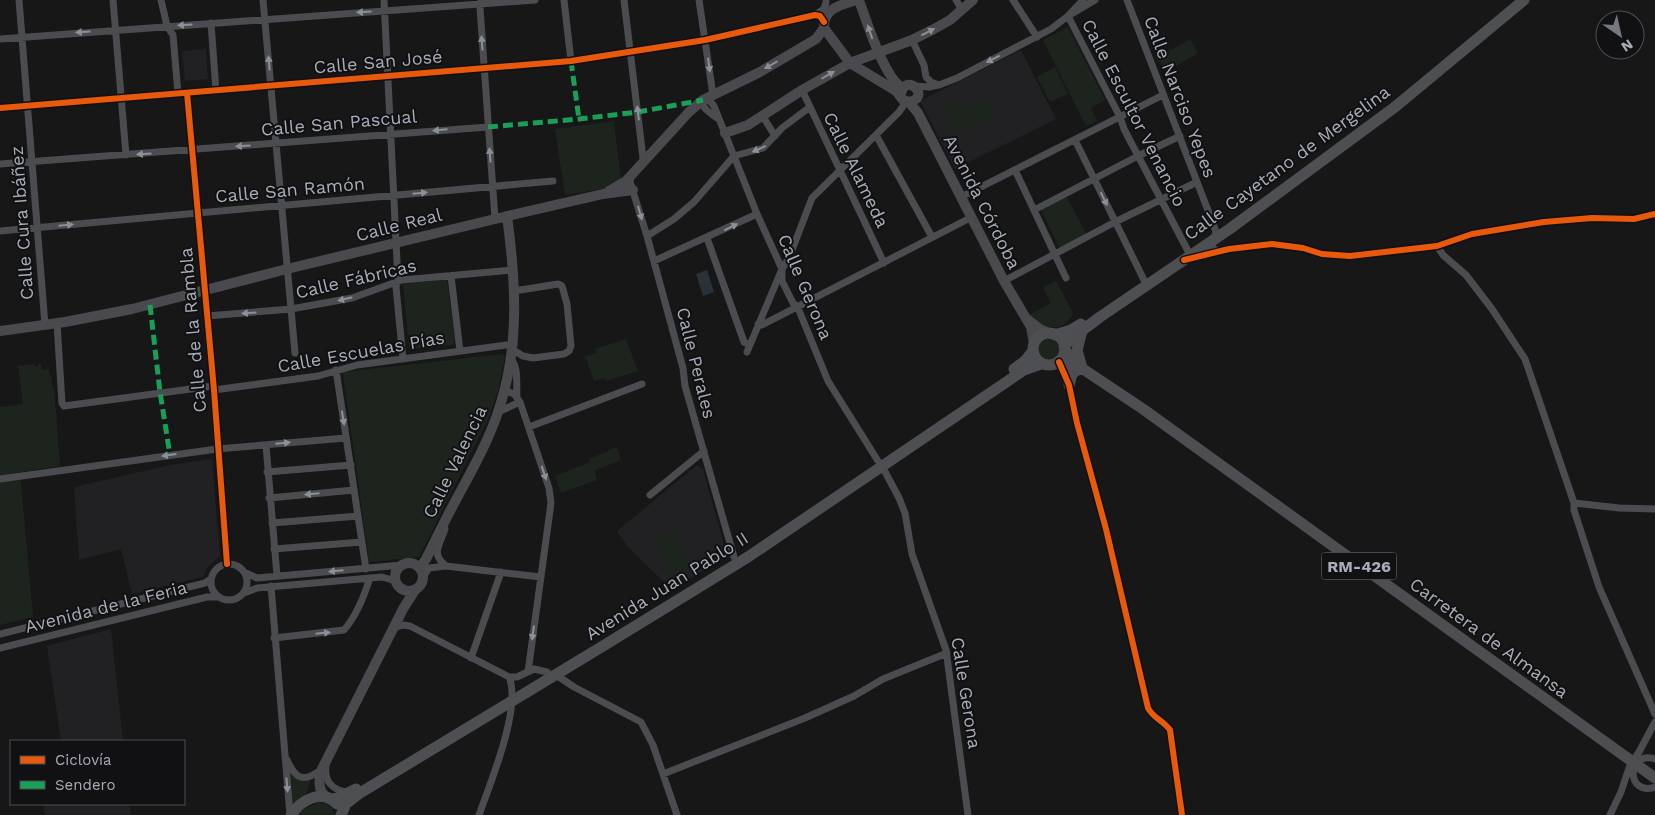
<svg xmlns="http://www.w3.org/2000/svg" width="1655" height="815" font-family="'Work Sans',sans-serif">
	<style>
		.built { fill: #212123 }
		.green { fill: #1d241e }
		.water { fill: #2a3239 }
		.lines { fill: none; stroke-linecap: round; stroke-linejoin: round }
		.minor { stroke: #4b4c50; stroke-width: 7 }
		.secondary { stroke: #4a4a4e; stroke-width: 10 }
		.primary { stroke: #4d4f52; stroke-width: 11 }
		.trunk { stroke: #4e4e52; stroke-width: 11 }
		.quiet { stroke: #1a9f57; stroke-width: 5; stroke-dasharray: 10 5; stroke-linecap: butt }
		.cycleway-casing { stroke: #111113; stroke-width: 9 }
		.cycleway { stroke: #e8590c; stroke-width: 6 }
		.oneway { fill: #8c9099 }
		.oneway2 { fill: #8c8f98 }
		.labels { text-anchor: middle; stroke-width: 4; stroke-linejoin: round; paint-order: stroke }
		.shield { fill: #111113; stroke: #7b7e86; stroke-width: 1 }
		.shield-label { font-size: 16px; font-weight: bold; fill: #a8adb8 }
		.street-label { font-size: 18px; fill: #a8adb8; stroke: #111113 }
	</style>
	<rect width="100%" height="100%" fill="#171717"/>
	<path class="built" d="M 206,49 L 208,79 L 185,81 L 182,51 Z
		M 1021,50 L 1056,119 L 955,169 L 920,101 Z
		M 212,459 L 220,556 L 207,568 L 203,577 L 132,594 L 121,549 L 79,560 L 74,487 L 170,465 Z
		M 697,465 L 703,469 L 727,556 L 672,590 L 628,547 L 617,531 Z
		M 111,629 L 123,741 L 61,741 L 47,646 Z
		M 43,804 L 130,804 L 131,815 L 45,815 Z"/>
	<path class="green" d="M 1068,27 L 1105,100 L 1091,108 L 1097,121 L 1086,126 L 1043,40 Z
		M 1190,39 L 1198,53 L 1166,72 L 1157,58 Z
		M 1055,67 L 1068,94 L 1050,102 L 1037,77 Z
		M 985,97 L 995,116 L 958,136 L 943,108 L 960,99 L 965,108 Z
		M 614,121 L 621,179 L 608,188 L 565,195 L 555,129 Z
		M 1065,194 L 1087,235 L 1060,249 L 1040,208 Z
		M 447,279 L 455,342 L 452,345 L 411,349 L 409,347 L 403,284 Z
		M 1056,281 L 1072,311 L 1072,316 C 1058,335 1044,327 1028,315 L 1051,303 L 1043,287 Z
		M1038 349a11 11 0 1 1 22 0a11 11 0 1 1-22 0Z
		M 626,339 L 638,371 L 606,381 L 604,378 L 594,381 L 585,356 L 596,353 L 595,349 Z
		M 502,354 L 505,356 L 498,391 L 489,417 L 419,557 L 369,562 L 343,372 Z
		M 41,363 L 42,370 L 49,369 L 49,374 L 51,374 L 52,387 L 54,387 L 60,466 L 20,472 L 33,617 L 0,625 L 0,407 L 23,404 L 18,366 L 35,364 L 35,367 L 38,367 L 38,364 Z
		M 617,447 L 621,460 L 594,471 L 597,480 L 561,493 L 555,476 L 590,462 L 589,459 Z
		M 680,529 L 689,570 L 667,575 L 658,535 Z
		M 288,767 L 311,779 L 306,794 L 292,805 Z
		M 318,803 C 327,803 333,805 334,815 L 298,815 L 305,808 Z"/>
	<path class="water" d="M 707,270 L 714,292 L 703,296 L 696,274 Z"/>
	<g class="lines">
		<path class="minor" d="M 19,0 L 45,325
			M 113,0 L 126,155
			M 161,0 L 167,26 L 173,35 L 178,94
			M 263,0 L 295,353
			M 384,0 L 398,281 L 396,287 L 403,359
			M 481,0 L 480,8 L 495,219
			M 564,0 L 571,61
			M 624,0 L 643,158 L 646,160
			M 699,0 L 713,95
			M 956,0 L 962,10
			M 1013,0 L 1037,37
			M 1095,0 L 1068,16 L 1120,117 L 1124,129 L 1188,251
			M 1127,0 L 1214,226 L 1216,232 L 1212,245 L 1214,249 L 1218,251
			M 815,15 L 824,9 L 826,2
			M 211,23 L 216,91
			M 0,39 L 535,0
			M 912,40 L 924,65 L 926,77 L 931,82 L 939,85 L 957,78 L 1051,29 L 1068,16 L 1083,0
			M 914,86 L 929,87 L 938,85
			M 802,90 L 884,263
			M 187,93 L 214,390 L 227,564
			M 706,98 L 709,100 L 714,106 L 757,214 L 782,269 L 782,281 L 793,303 L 798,308 L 828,381 L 878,461
			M 703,100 C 701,109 711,113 717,118
			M 0,108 L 571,61 L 705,40 L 815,15 L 820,16 L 824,22
			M 762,115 L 775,136
			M 876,135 L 932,237
			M 1075,140 L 1144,280
			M 0,164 L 488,127
			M 1015,170 L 1066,278
			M 631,176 L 630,182 L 647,236 L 683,368 L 685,386 L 734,557
			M 961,197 L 1163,95
			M 1034,210 L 1138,156 L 1180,136
			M 0,231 L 553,181
			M 647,236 L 674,219 L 694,202 L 734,156 L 763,148 L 782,128 L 810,107
			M 707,238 L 744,342 L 750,345
			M 1437,246 L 1443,255 L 1466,275 L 1492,309 L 1525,359 L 1574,503 L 1619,508 L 1655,509
			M 1192,258 L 1229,249 L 1272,244 L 1303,248 L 1322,254 L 1350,256 L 1437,246 L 1472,234 L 1544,222 L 1592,218 L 1634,219 L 1655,214
			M 654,261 L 757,214
			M 451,276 L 460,351
			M 1004,281 L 1115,222 L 1197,182
			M 207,316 L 291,309 L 352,298 L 402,280 L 512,270
			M 57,323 L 62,403 L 64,406 L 213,386
			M 758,324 L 762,325 L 972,217
			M 513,350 L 523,356 L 533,358 L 564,354 L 569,351 L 571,346 L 567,304 L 562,286 L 558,284 L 514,291
			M 747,352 L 782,269 L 789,258 L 812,198 L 899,112 L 906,102
			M 511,359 C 519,368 516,385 517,397
			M 1059,362 L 1069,385 L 1077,423 L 1106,529 L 1148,708 C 1153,718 1164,721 1170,730 L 1182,815
			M 336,370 L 366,569
			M 214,390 L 318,376 L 357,365 L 514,344
			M 504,390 L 514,394 L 520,402 L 549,488 L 551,503 L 528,672
			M 498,412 L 520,402
			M 529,427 L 642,384
			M 266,445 L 277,576
			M 882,466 L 899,498 L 905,513 L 912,554 L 946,650 L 968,815
			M 267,472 L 351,465
			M 0,479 L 217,449 L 346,438
			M 650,495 L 704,451
			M 269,498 L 354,490
			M 1574,503 L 1574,510 L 1599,587 L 1655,714
			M 272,523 L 358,516
			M 445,529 C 440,545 430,553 446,566
			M 274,549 L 362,542
			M211 582a18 18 0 1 1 36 0a18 18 0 1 1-36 0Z
			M 244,572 L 257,578 L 402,565
			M 423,577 L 429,568 L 446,566 L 541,577
			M 271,586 L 290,815
			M 244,593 L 257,588 L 382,577 L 396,581
			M 393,628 L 403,625 L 410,626 L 509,677 C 522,707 490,784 479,815
			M 0,634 L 205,583 L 211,579
			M 274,638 L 344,630 C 357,615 364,596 370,578
			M 0,648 L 207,597 L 219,597
			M 471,658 L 501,572
			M 556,675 L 574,687 L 641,722 L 653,745 L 677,815
			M 509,677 L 517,677 L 534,669 L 547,672
			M 1655,759 C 1626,750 1626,797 1655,787
			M 287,760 C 296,780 304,783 322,769
			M 326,766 C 324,781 332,790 347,792
			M 663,774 L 805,718 L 854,696 L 883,679 L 947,653
			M 1610,815 L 1621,792 L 1630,765 L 1639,752 L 1655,722"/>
		<path class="secondary" d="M 856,0 C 841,5 823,8 824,28 L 850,63 L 896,91 L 903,100 L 909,102 L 918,113 L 1004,281 L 1031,327 L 1034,343
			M 857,0 L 860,3 C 867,22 885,80 903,88
			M 901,94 C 906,71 932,98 909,102
			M 725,133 L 748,125 L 802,90 L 850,63 L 912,40 L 934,29 L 950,20 L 973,0
			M 609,191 L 626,181 L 689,112 L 703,100 L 760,72 L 816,39 L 824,28
			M 1028,320 L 1040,329 L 1051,334
			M 0,331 L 65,322 L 132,309 L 287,269 L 495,219 L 603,194 L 633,190
			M395 577a14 14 0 1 1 28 0a14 14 0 1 1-28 0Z
			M 420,568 L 426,559 C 436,539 446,518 457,498 C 472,470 488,442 498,412 C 520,348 516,283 507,216
			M 326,797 C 317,789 319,779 322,769 L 403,609 L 415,590"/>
		<path class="primary" d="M1033 349a16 16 0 1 1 32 0a16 16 0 1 1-32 0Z
			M 1055,335 L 1071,330 L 1081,324
			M 1064,346 L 1076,335 L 1100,317 L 1231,228 L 1395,107 L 1524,0
			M 1014,369 L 1025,361 L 1033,351
			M 333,799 L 338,798 L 356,789
			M 291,815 C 301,800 322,788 337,804
			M 341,815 L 346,804 L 360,793 L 603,646 L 748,557 L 1024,370 L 1041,364"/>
		<path class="trunk" d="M 1082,331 L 1077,350 L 1082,368
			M 1065,351 L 1083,369 L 1143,409 L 1655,778
			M 1059,361 L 1079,368
			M 1069,385 L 1072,374 L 1077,370 L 1083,369"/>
		<path class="quiet" d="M 571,61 L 579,119
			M 488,127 L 579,119 L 638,112 L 703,100
			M 150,305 L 160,392 L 170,455"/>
		<g class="cycleway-casing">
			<path id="cycleway" d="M 187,93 L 214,390 L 227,564
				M 0,108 L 571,61 L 705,40 L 815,15 L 820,16 L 824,22
				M 1184,260 L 1229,249 L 1272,244 L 1303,248 L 1322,254 L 1350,256 L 1437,246 L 1472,234 L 1544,222 L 1592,218 L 1634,219 L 1655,214
				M 1059,362 L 1069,385 L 1077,423 L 1106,529 L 1148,708 C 1153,718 1164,721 1170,730 L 1182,815"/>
		</g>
		<use href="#cycleway" class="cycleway"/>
	</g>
	<defs><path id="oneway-solid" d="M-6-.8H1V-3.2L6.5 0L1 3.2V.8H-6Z" transform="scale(1.25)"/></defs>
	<g class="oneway">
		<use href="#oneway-solid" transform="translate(364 12) rotate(176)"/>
		<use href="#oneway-solid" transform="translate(185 25) rotate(176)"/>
		<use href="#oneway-solid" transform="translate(83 32) rotate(176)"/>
		<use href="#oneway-solid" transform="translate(482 43) rotate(-94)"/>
		<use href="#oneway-solid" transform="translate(993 59) rotate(153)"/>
		<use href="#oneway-solid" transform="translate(269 63) rotate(-95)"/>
		<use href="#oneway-solid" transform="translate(709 65) rotate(82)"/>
		<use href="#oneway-solid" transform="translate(638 113) rotate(-97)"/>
		<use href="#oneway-solid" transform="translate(440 130) rotate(175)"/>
		<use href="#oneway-solid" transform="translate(243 146) rotate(176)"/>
		<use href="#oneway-solid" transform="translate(759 149) rotate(156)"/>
		<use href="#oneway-solid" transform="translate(144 154) rotate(176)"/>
		<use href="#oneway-solid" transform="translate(490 155) rotate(-94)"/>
		<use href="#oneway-solid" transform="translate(420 193) rotate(-5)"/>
		<use href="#oneway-solid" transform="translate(1104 199) rotate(64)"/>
		<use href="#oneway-solid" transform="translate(640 213) rotate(74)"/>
		<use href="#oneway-solid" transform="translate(66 225) rotate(-5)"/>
		<use href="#oneway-solid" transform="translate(731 227) rotate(-26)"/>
		<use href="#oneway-solid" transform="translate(345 299) rotate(167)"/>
		<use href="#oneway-solid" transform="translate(249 313) rotate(176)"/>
		<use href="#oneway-solid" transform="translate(343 418) rotate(81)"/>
		<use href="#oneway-solid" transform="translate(283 443) rotate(-5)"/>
		<use href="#oneway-solid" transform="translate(169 455) rotate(172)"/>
		<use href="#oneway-solid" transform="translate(544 473) rotate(72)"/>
		<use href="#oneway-solid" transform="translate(312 494) rotate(175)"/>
		<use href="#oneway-solid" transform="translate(336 571) rotate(175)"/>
		<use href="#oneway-solid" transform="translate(323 633) rotate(-6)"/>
		<use href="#oneway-solid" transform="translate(533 633) rotate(98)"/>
		<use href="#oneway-solid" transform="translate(287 785) rotate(85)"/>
	</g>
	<g class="oneway2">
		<use href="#oneway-solid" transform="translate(870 32) rotate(-109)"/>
		<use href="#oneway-solid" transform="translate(928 32) rotate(-27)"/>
		<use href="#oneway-solid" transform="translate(771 65) rotate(150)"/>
		<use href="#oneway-solid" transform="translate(828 75) rotate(-30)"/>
	</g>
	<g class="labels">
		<rect class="shield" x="1321.5" y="552.5" width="75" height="27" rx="4"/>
		<g class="shield-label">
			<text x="1359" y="572">RM-426</text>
		</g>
		<g class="street-label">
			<text transform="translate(378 62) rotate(-5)" y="6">Calle San José</text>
			<text transform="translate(1180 97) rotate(69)" y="6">Calle Narciso Yepes</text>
			<text transform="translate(1134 113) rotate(63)" y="6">Calle Escultor Venancio</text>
			<text transform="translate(339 123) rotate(-5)" y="6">Calle San Pascual</text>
			<text transform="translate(1287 163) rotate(-36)" y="6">Calle Cayetano de Mergelina</text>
			<text transform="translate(856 170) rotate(64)" y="6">Calle Alameda</text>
			<text transform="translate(290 190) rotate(-5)" y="6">Calle San Ramón</text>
			<text transform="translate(982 202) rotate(63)" y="6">Avenida Córdoba</text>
			<text transform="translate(22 223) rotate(-94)" y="6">Calle Cura Ibáñez</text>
			<text transform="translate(399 225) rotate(-14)" y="6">Calle Real</text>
			<text transform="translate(356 279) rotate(-13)" y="6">Calle Fábricas</text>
			<text transform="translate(805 287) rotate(67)" y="6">Calle Gerona</text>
			<text transform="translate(193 330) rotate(-95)" y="6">Calle de la Rambla</text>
			<text transform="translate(361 352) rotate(-10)" y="6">Calle Escuelas Pías</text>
			<text transform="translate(696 363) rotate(76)" y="6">Calle Perales</text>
			<text transform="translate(455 462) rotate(-64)" y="6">Calle Valencia</text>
			<text transform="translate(667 586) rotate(-32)" y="6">Avenida Juan Pablo II</text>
			<text transform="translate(106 607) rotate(-14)" y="6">Avenida de la Feria</text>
			<text transform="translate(1489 638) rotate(36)" y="6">Carretera de Almansa</text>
			<text transform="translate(966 693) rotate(81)" y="6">Calle Gerona</text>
		</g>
	</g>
	<rect x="10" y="740" width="175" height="65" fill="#111113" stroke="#4d4f55"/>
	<rect x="20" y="756" width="25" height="8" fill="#e8590c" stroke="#4d4f55"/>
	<text x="55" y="765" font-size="15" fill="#a8adb8">Ciclovía</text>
	<rect x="20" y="781" width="25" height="8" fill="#1a9f57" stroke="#4d4f55"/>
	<text x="55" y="790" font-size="15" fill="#a8adb8">Sendero</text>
	<g transform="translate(1620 35) rotate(146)"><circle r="24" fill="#111113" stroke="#4d4f55"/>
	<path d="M0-4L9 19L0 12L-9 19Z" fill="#757880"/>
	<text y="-8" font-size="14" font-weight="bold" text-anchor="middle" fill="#a8adb8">N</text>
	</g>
</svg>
